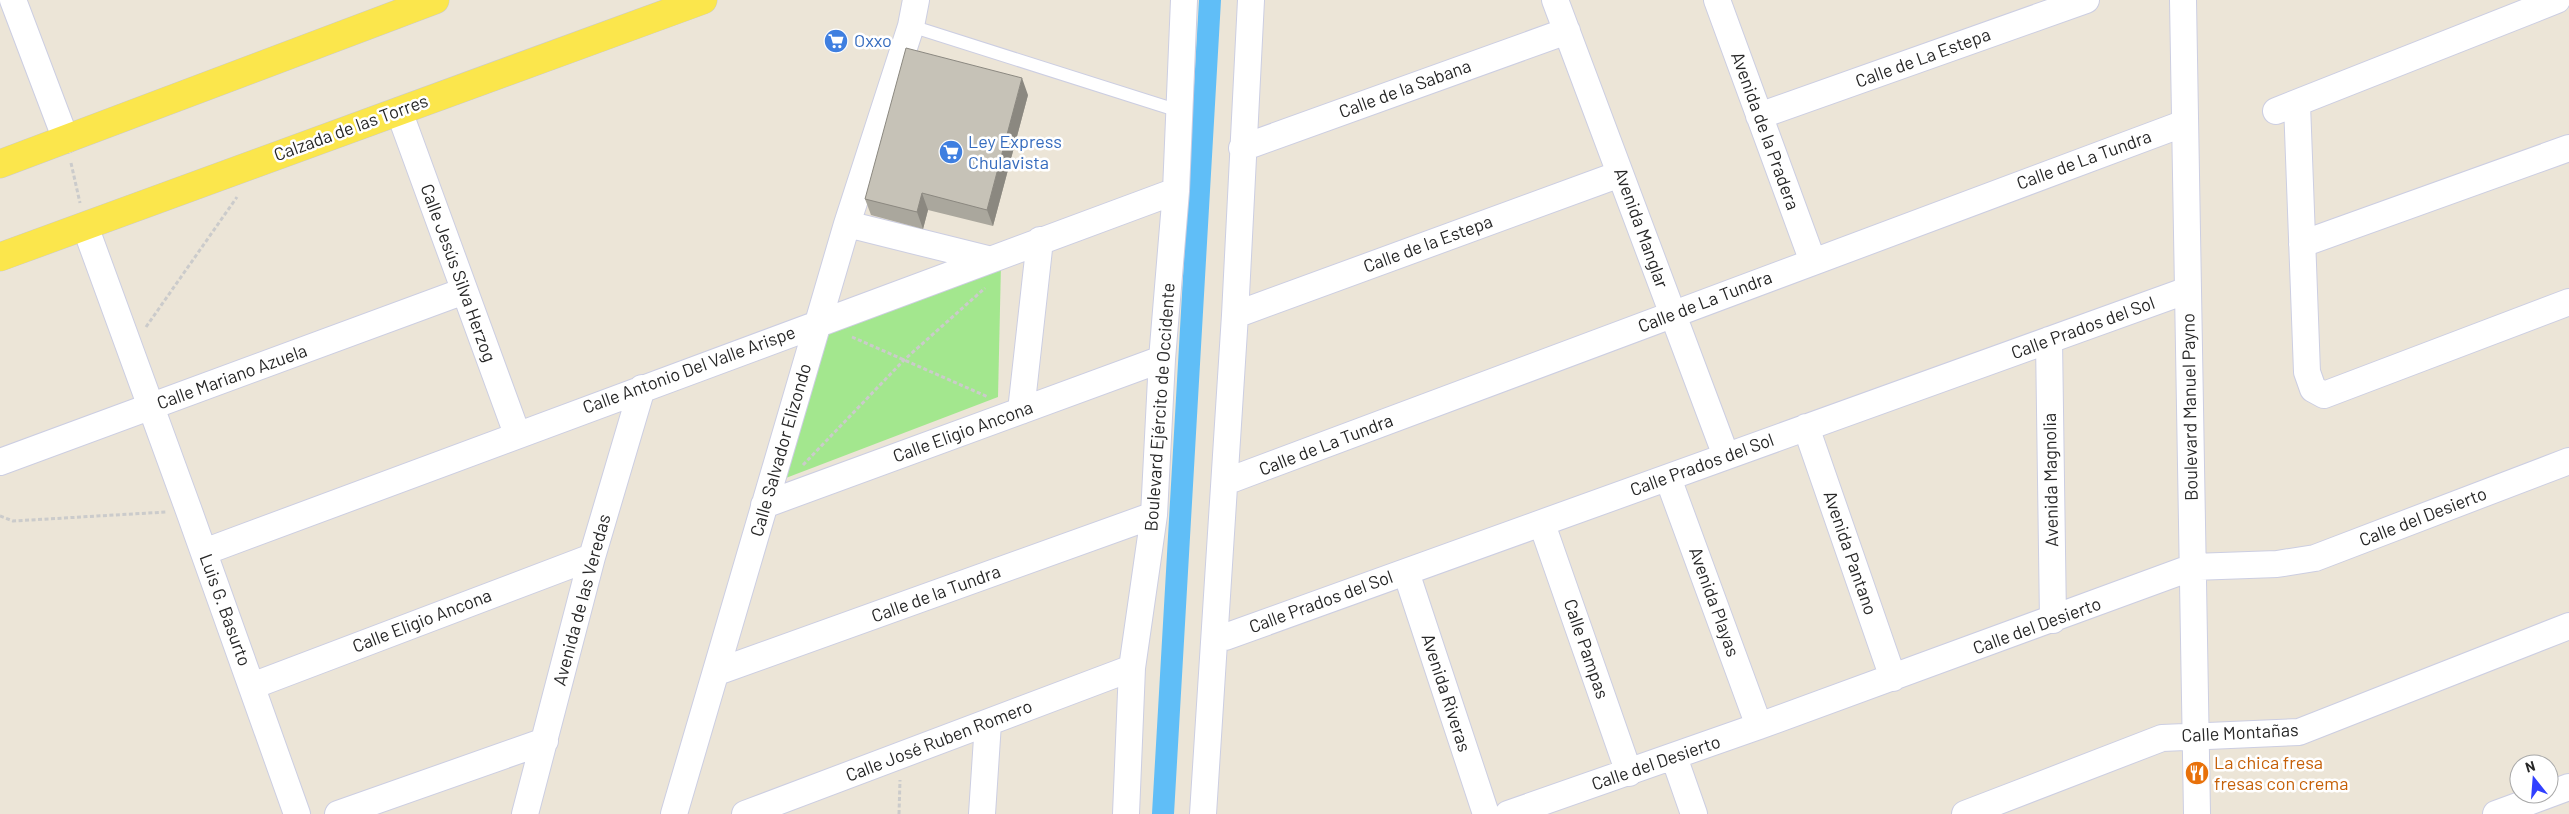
<svg xmlns="http://www.w3.org/2000/svg" width="2569" height="814" font-family="Barlow,sans-serif">
	<style>
		.green { fill: #a3e78e }
		.lines { fill: none; stroke-linecap: round; stroke-linejoin: round }
		.canal { stroke: #60bef7; stroke-width: 22 }
		.lane-casing { stroke: #cccee2; stroke-width: 14 }
		.street-casing { stroke: #cccee2; stroke-width: 28 }
		.primary-casing { stroke: #cbcbcb; stroke-width: 29 }
		.path { stroke: #cbcbcb; stroke-width: 3; stroke-dasharray: 4 2.5; stroke-linecap: butt }
		.lane { stroke: #fff; stroke-width: 12 }
		.street { stroke: #fff; stroke-width: 26 }
		.primary { stroke: #fbe64c; stroke-width: 28 }
		.wall { fill: #aaa79d }
		.shaded-wall { fill: #8b8880 }
		.building { fill: #c6c2b7; stroke: #8b8880 }
		.labels { text-anchor: middle; stroke-width: 5; stroke-linejoin: round; paint-order: stroke }
		.shop-label { font-size: 18px; fill: #366cbe; stroke: #fff; text-anchor: start }
		.street-label { font-size: 18px; fill: #272727; stroke: #fff }
		.food-label { font-size: 18px; fill: #c56008; stroke: #fff; text-anchor: start }
	</style>
	<rect width="100%" height="100%" fill="#ece5d7"/>
	<path class="green" d="M 1001,264 L 998,397 L 778,481 L 821,333 Z"/>
	<g class="lines">
		<path class="canal" d="M 1163,814 L 1210,0"/>
		<g class="lane-casing">
			<path id="lane" d="M 911,26 L 1179,111"/>
		</g>
		<g class="street-casing">
			<path id="street" d="M 13,0 L 66,140
				M 1555,0 L 1726,456
				M 1717,0 L 1813,262
				M 2183,0 L 2197,814
				M 2297,104 L 2307,372 L 2313,389 L 2324,395 L 2569,302
				M 399,111 L 517,434
				M 2276,111 L 2557,0
				M 1759,116 L 2086,0
				M 1242,148 L 1567,31
				M 847,224 L 988,259
				M 85,226 L 189,511 L 297,814
				M 2302,244 L 2569,148
				M 1235,315 L 1620,174
				M 2049,340 L 2053,620
				M 1021,411 L 1040,240
				M 1806,427 L 1893,678
				M 0,462 L 464,291
				M 1668,478 L 1759,726
				M 1225,482 L 2185,123
				M 764,505 L 1162,359
				M 1542,524 L 1629,773
				M 204,552 L 1176,191
				M 1406,572 L 1486,814
				M 1215,637 L 1225,637 L 2188,290
				M 717,672 L 1154,515
				M 252,686 L 592,557
				M 1674,757 L 1694,814
				M 338,814 L 545,741
				M 525,814 L 592,557 L 642,388
				M 674,814 L 847,224 L 911,26 L 916,0
				M 745,814 L 1132,668
				M 982,814 L 988,723
				M 1126,814 L 1132,668 L 1154,515 L 1162,359 L 1176,191 L 1184,0
				M 1203,814 L 1235,315 L 1251,0
				M 1508,814 L 1759,726 L 2193,567 L 2277,564 L 2315,558 L 2569,461
				M 1965,814 L 2162,738 L 2299,732 L 2569,626
				M 2496,814 L 2569,787"/>
		</g>
		<g class="primary-casing">
			<path id="primary" d="M 0,164 L 435,0
				M 0,257 L 703,0"/>
		</g>
		<path class="path" d="M 71,163 L 80,203
			M 146,327 L 237,197
			M 852,337 L 988,397
			M 803,465 L 904,360 L 985,288
			M 0,516 L 13,521 L 166,512
			M 899,814 L 900,780"/>
		<use href="#lane" class="lane"/>
		<use href="#street" class="street"/>
		<use href="#primary" class="primary"/>
	</g>
	<path class="wall" d="M 1028,95 L 993,226 L 928,210 L 923,229 L 871,215 L 865,199 Z"/>
	<path class="shaded-wall" d="M 1022,78 L 1028,95 L 993,226 L 987,210 Z
		M 922,193 L 928,210 L 923,229 L 917,212 Z"/>
	<path class="building" d="M 906,48 L 1022,78 L 987,210 L 922,193 L 917,212 L 865,199 Z"/>
	<defs>
		<g id="supermarket-disc" transform="scale(1.25)"><circle r="9.5" fill="#3f7fe0" stroke="#fff"/><path d="M-6-5.5h2.5l.6 2H6L4.5 2H-2.5L-4.4-4H-6ZM-1.5 3.2a1.3 1.3 0 1 0 .1 0ZM3 3.2a1.3 1.3 0 1 0 .1 0Z" fill="#fff"/></g>
		<g id="restaurant-disc" transform="scale(1.25)"><circle r="9.5" fill="#e8710a" stroke="#fff"/><path d="M-5-6h1v4h1v-4h1v4h1v-4h1v5L-1.5 .5V6h-2V.5L-5-1ZM5-6V6H3V1.5H1.5Q1.5-4 5-6Z" fill="#fff"/></g>
	</defs>
	<g fill-rule="evenodd">
		<use href="#supermarket-disc" x="836" y="41"/>
		<use href="#supermarket-disc" x="951" y="152"/>
		<use href="#restaurant-disc" x="2197" y="773"/>
	</g>
	<g class="labels">
		<g class="shop-label">
			<text x="854" y="47">Oxxo</text>
			<text x="968" y="148">Ley Express<tspan x="968" dy="21">Chulavista</tspan></text>
		</g>
		<g class="street-label">
			<text transform="translate(1923 58) rotate(-20)" y="6">Calle de La Estepa</text>
			<text transform="translate(1405 89) rotate(-20)" y="6">Calle de la Sabana</text>
			<text transform="translate(351 128) rotate(-20)" y="6">Calzada de las Torres</text>
			<text transform="translate(1765 131) rotate(70)" y="6">Avenida de la Pradera</text>
			<text transform="translate(2084 160) rotate(-20)" y="6">Calle de La Tundra</text>
			<text transform="translate(1641 228) rotate(70)" y="6">Avenida Manglar</text>
			<text transform="translate(1428 244) rotate(-20)" y="6">Calle de la Estepa</text>
			<text transform="translate(458 273) rotate(70)" y="6">Calle Jesús Silva Herzog</text>
			<text transform="translate(1705 302) rotate(-21)" y="6">Calle de La Tundra</text>
			<text transform="translate(2083 328) rotate(-20)" y="6">Calle Prados del Sol</text>
			<text transform="translate(689 370) rotate(-20)" y="6">Calle Antonio Del Valle Arispe</text>
			<text transform="translate(232 377) rotate(-20)" y="6">Calle Mariano Azuela</text>
			<text transform="translate(1160 407) rotate(-86)" y="6">Boulevard Ejército de Occidente</text>
			<text transform="translate(2190 407) rotate(-91)" y="6">Boulevard Manuel Payno</text>
			<text transform="translate(963 432) rotate(-20)" y="6">Calle Eligio Ancona</text>
			<text transform="translate(1326 445) rotate(-21)" y="6">Calle de La Tundra</text>
			<text transform="translate(781 450) rotate(-74)" y="6">Calle Salvador Elizondo</text>
			<text transform="translate(1702 465) rotate(-20)" y="6">Calle Prados del Sol</text>
			<text transform="translate(2051 480) rotate(-91)" y="6">Avenida Magnolia</text>
			<text transform="translate(2423 517) rotate(-21)" y="6">Calle del Desierto</text>
			<text transform="translate(1850 553) rotate(71)" y="6">Avenida Pantano</text>
			<text transform="translate(936 594) rotate(-20)" y="6">Calle de la Tundra</text>
			<text transform="translate(582 600) rotate(-75)" y="6">Avenida de las Veredas</text>
			<text transform="translate(1321 602) rotate(-20)" y="6">Calle Prados del Sol</text>
			<text transform="translate(1714 602) rotate(70)" y="6">Avenida Playas</text>
			<text transform="translate(225 610) rotate(70)" y="6">Luis G. Basurto</text>
			<text transform="translate(422 621) rotate(-21)" y="6">Calle Eligio Ancona</text>
			<text transform="translate(2037 626) rotate(-20)" y="6">Calle del Desierto</text>
			<text transform="translate(1586 649) rotate(71)" y="6">Calle Pampas</text>
			<text transform="translate(1446 693) rotate(72)" y="6">Avenida Riveras</text>
			<text transform="translate(2240 733) rotate(-3)" y="6">Calle Montañas</text>
			<text transform="translate(939 741) rotate(-21)" y="6">Calle José Ruben Romero</text>
			<text transform="translate(1656 763) rotate(-19)" y="6">Calle del Desierto</text>
		</g>
		<g class="food-label">
			<text x="2214" y="769">La chica fresa<tspan x="2214" dy="21">fresas con crema</tspan></text>
		</g>
	</g>
	<g transform="translate(2534 779) rotate(343)"><circle r="24" fill="#ffffff" stroke="#a9a9a9"/>
	<path d="M0-4L9 19L0 12L-9 19Z" fill="#3140ff"/>
	<text y="-8" font-size="14" font-weight="bold" text-anchor="middle" fill="#272727">N</text>
	</g>
</svg>
